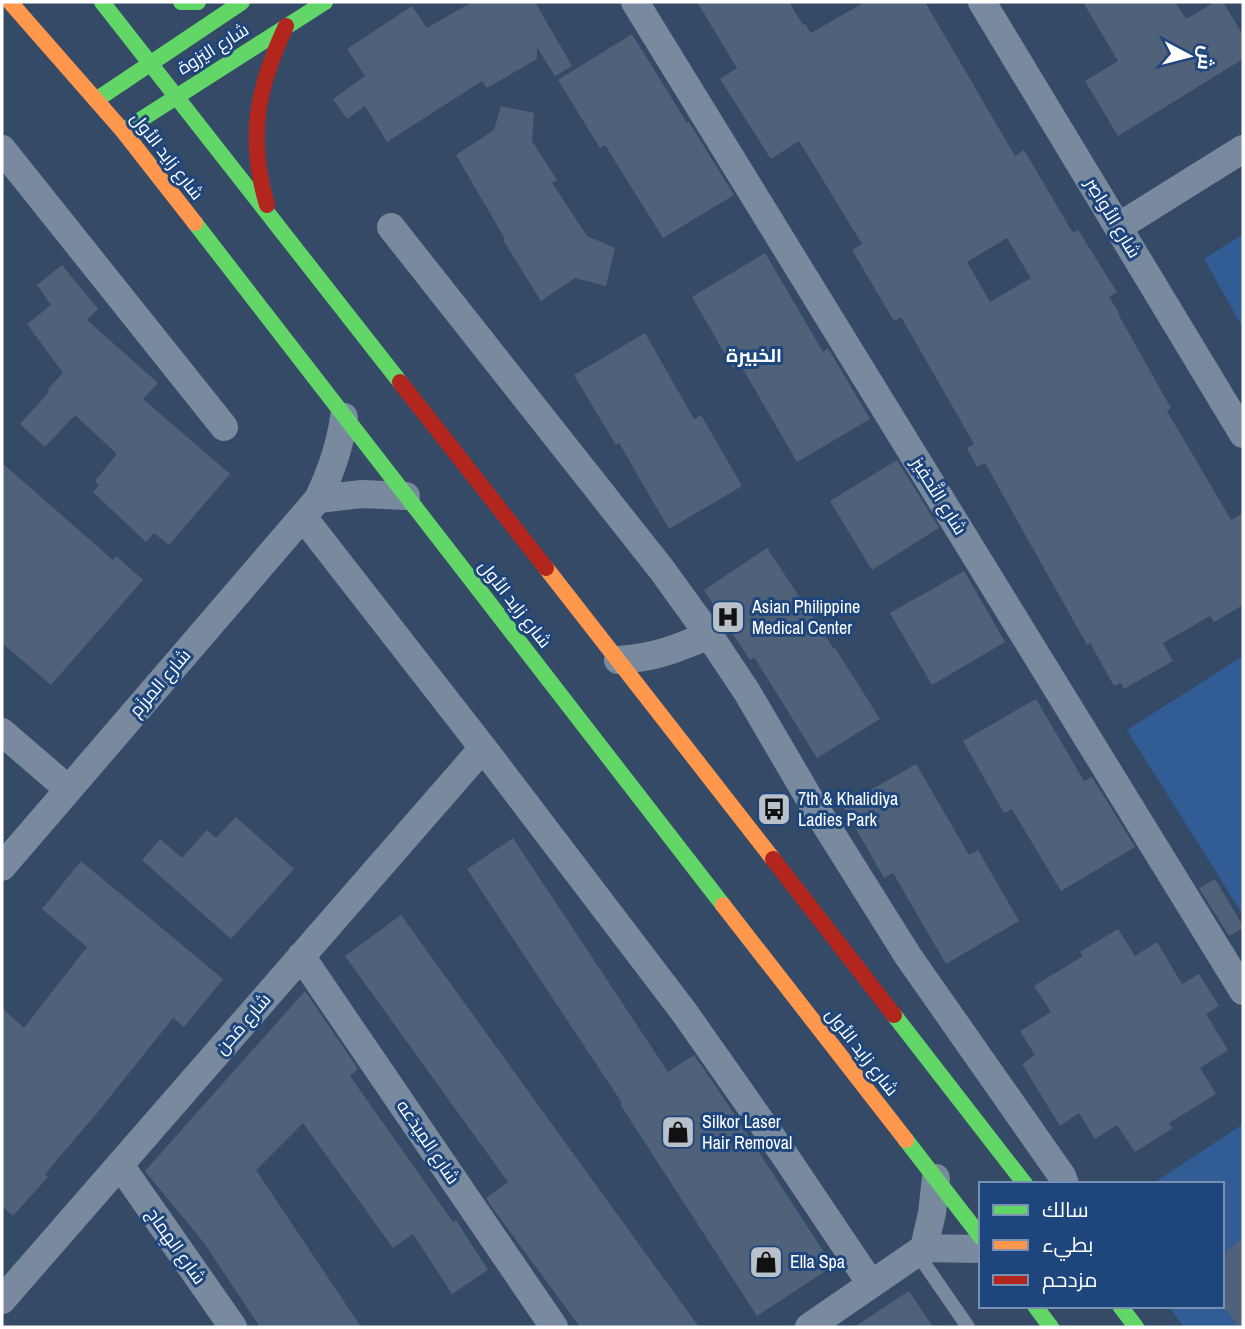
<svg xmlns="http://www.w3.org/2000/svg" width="1245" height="1329" font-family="'Archivo Narrow',Cairo,sans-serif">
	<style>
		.green { fill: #315c94 }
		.building { fill: #506279; fill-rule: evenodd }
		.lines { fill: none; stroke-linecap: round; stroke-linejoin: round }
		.lane { stroke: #798a9e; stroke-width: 14 }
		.street { stroke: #798a9e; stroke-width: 28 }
		.fast { stroke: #63d668; stroke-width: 16 }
		.slow { stroke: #ff974d; stroke-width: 16 }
		.jam { stroke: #b3261e; stroke-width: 16 }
		.labels { text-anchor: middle; stroke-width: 6; stroke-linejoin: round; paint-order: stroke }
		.street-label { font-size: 18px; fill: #fff; stroke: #1e467d }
		.poi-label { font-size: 18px; fill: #fff; stroke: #1e467d; text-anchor: start }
		.neighbourhood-label { font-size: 19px; font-weight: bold; fill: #fff; stroke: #1e467d }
	</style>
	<rect width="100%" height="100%" fill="#344a67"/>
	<path class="green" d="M 1243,234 L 1243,328 L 1204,259 Z
		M 1243,656 L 1243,915 L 1127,730 Z
		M 1243,1124 L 1243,1327 L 1184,1327 L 1168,1306 L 1222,1306 L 1222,1184 L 1152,1184 Z"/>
	<path class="building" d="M 472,2 L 535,2 L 572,66 L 555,76 L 537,47 L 537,59 L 487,88 L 482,81 L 387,142 L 365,106 L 347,119 L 333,99 L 365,76 L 347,49 L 412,6 L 427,28 Z
		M 697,2 L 789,2 L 803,25 L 805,24 L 811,33 L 865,2 L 925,2 L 1015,156 L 1024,150 L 1073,233 L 1078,230 L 1117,292 L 1109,297 L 1119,313 L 1118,314 L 1171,408 L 1167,411 L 1231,520 L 1243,513 L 1243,605 L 1214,622 L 1210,616 L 1163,643 L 1173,661 L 1124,689 L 1121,683 L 1114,686 L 1090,643 L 1087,645 L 985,463 L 977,467 L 967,448 L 974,444 L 901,317 L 894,321 L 852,250 L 862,244 L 799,141 L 771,159 L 720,79 L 737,68 ZM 1007,238 L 1031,278 L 990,302 L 967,262 Z
		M 1083,2 L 1175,2 L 1186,19 L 1215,2 L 1223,2 L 1243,35 L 1243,59 L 1118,136 L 1085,81 L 1118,61 Z
		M 632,34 L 687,123 L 689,122 L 734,195 L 663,238 L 605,145 L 600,148 L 558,80 Z
		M 501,106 L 534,113 L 532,141 L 557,180 L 552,183 L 587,236 L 615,248 L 606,286 L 575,278 L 541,301 L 503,240 L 505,239 L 456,155 L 494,130 Z
		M 765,253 L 823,352 L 828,348 L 870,419 L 797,462 L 740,364 L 733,368 L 692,297 Z
		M 62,265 L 98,309 L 87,320 L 158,383 L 143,399 L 230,474 L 169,545 L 154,533 L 146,542 L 93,492 L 99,485 L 95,481 L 117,454 L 75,415 L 45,447 L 20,424 L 49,392 L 47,390 L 63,373 L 27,324 L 51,305 L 37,285 Z
		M 645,333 L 694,419 L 701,415 L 742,486 L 669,529 L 619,443 L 616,445 L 574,375 Z
		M 897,460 L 939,528 L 872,570 L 830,501 Z
		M 2,463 L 113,560 L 116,556 L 143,580 L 51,685 L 2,643 Z
		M 767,548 L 834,649 L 835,648 L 880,719 L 817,758 L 754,657 L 750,660 L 704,590 Z
		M 964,571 L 1005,642 L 932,685 L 890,613 Z
		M 1036,699 L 1084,781 L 1092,777 L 1135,847 L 1061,891 L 1012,809 L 1004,813 L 963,741 Z
		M 916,764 L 969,855 L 978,850 L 1019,921 L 946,964 L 893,873 L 884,878 L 843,806 Z
		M 236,817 L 294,869 L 231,939 L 142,860 L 160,839 L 182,858 L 207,830 L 216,838 Z
		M 513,838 L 668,1072 L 694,1055 L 721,1094 L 833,1266 L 757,1316 L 620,1104 L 622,1103 L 467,869 Z
		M 81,861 L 223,979 L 184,1027 L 173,1018 L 97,1113 L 45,1174 L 48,1177 L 13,1216 L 2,1206 L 2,1008 L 24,1028 L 87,947 L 42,909 Z
		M 1215,879 L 1243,926 L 1243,928 L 1229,936 L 1199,888 Z
		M 401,915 L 559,1134 L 699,1327 L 580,1327 L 491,1206 L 486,1198 L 508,1182 L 345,956 Z
		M 1118,929 L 1135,956 L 1157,942 L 1182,984 L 1199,974 L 1219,1006 L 1206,1014 L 1228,1050 L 1200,1068 L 1216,1094 L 1169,1123 L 1173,1128 L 1135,1152 L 1117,1125 L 1095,1139 L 1079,1113 L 1060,1126 L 1022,1064 L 1035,1055 L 1020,1031 L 1051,1012 L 1034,986 L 1083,956 L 1080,952 Z
		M 305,991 L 358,1069 L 350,1076 L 453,1222 L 456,1220 L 488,1270 L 452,1294 L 413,1234 L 393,1248 L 303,1123 L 256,1170 L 361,1327 L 260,1327 L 204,1243 L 145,1171 Z
		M 1243,1237 L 1243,1327 L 1238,1327 L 1222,1303 L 1222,1255 Z
		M 909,1291 L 933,1327 L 854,1327 Z"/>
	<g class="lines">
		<path class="lane" d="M 917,1253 L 968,1327"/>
		<path class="street" d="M 635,2 L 1243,991
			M 982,2 L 1243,434
			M 2,149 L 224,427
			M 391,227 L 662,570 L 709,635 L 747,692 L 809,798 L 908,956 L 1062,1176 L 1065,1184
			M 1118,227 L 1243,149
			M 318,499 L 362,494 L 406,496
			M 303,517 L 483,748 L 684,1012 L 783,1153 L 871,1284
			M 618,660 C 654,658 676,649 709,635
			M 2,732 L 68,789
			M 2,867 L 318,499 C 331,472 340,447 344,417
			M 301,956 L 554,1327
			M 120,1165 L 233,1327
			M 924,1248 L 932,1213 L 936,1178
			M 2,1300 L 483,748
			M 809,1327 L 924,1248 L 981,1249"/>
		<path class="fast" d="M 102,2 L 400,382
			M 181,2 L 198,2
			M 96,100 L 242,2
			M 123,131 L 325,2
			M 195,223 L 723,905
			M 894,1015 L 1025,1184
			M 906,1140 L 981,1237
			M 1035,1306 L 1051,1327
			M 1120,1306 L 1136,1327"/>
		<path class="slow" d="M 10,2 L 123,131 L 195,223
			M 546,568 L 773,859
			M 723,905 L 906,1140"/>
		<path class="jam" d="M 267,205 C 247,138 257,88 286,26
			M 400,382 L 546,568
			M 773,859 L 894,1015"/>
	</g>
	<defs>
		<g id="hospital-square" transform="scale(1.75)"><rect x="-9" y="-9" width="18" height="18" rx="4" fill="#b8c0ca" stroke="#1e467d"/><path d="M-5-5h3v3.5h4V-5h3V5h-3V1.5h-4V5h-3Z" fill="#111"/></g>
		<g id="bus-square" transform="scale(1.75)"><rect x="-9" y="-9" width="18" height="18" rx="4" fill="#b8c0ca" stroke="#1e467d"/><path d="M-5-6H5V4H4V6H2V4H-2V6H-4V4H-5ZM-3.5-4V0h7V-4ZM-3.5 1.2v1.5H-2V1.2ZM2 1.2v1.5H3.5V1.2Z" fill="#111"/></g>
		<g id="shop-square" transform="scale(1.75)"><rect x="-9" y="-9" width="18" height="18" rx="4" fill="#b8c0ca" stroke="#1e467d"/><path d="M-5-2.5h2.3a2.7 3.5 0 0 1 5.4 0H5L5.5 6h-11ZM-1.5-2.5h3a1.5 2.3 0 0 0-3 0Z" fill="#111"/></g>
	</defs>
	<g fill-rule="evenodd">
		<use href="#hospital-square" x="728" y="617"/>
		<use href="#bus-square" x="774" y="809"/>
		<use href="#shop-square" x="678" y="1132"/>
		<use href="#shop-square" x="766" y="1262"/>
	</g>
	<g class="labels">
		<g class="street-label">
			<text transform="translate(213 49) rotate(-32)" y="6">شارع اليَزوة</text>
			<text transform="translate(167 156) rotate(52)" y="6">شارع زايد الأول</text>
			<text transform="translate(1113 218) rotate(59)" y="6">شارع الأواصِر</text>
			<text transform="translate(939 496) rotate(58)" y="6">شارع التَّحفِيز</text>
			<text transform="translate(515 604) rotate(52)" y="6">شارع زايد الأول</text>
			<text transform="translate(160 683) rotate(-49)" y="6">شارع المِرزَم</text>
			<text transform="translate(243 1024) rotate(-49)" y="6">شارع مَحن</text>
			<text transform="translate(862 1052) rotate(52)" y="6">شارع زايد الأول</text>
			<text transform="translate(428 1142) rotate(56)" y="6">شارع المِيدَعه</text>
			<text transform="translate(176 1246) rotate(55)" y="6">شارع الهِماج</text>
		</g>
		<g class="poi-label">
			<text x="752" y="613">Asian Philippine<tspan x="752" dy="21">Medical Center</tspan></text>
			<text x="798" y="805">7th &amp; Khalidiya<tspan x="798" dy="21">Ladies Park</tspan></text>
			<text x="702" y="1128">Silkor Laser<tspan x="702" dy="21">Hair Removal</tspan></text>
			<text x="790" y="1268">Ella Spa</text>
		</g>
		<g class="neighbourhood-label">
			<text x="754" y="362">الخبيرة</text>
		</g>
	</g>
	<rect width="1245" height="1329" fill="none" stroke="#ffffff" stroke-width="7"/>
	<rect x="979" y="1182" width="245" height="126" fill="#1e467d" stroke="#7890b1" stroke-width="2"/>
	<rect x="993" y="1205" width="35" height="10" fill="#63d668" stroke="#7890b1" stroke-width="2"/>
	<text x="1042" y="1217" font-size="21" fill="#ffffff">سالك</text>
	<rect x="993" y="1240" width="35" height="10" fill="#ff974d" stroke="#7890b1" stroke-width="2"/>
	<text x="1042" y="1252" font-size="21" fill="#ffffff">بطيء</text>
	<rect x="993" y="1275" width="35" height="10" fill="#b3261e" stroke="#7890b1" stroke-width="2"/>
	<text x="1042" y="1287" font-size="21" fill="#ffffff">مزدحم</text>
	<g transform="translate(1189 56) rotate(97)" stroke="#1e467d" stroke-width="5" paint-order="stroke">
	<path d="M0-5L12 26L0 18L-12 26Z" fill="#ffffff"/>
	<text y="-10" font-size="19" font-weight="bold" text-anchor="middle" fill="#ffffff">ش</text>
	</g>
</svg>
